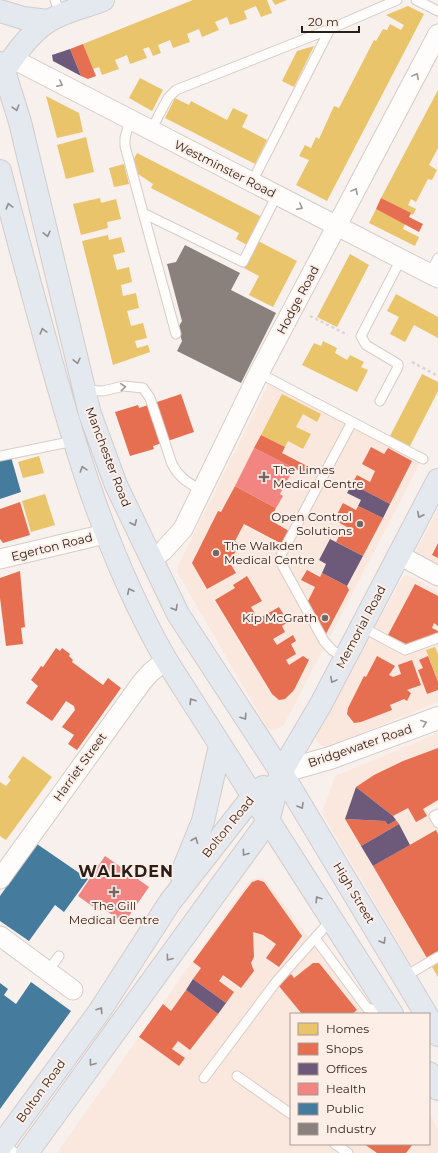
<svg xmlns="http://www.w3.org/2000/svg" width="438" height="1153" font-family="Montserrat,sans-serif">
	<style>
		.built { fill: #fae8df }
		.homes { fill: #e9c46a }
		.shops { fill: #e76f51 }
		.offices { fill: #6d597a }
		.health { fill: #f28482 }
		.public { fill: #457b9d }
		.industry { fill: #8a817c }
		.lines { fill: none; stroke-linecap: round; stroke-linejoin: round }
		.lane-casing { stroke: #d6ccc7; stroke-width: 11 }
		.street-casing { stroke: #d6ccc7; stroke-width: 21 }
		.secondary-casing { stroke: #d6ccc7; stroke-width: 24 }
		.primary-casing { stroke: #d2ccca; stroke-width: 24 }
		.path { stroke: #d8d5d4; stroke-width: 2.5; stroke-dasharray: 3 3; stroke-linecap: butt }
		.lane { stroke: #fefdfc; stroke-width: 9 }
		.street { stroke: #fefdfc; stroke-width: 19 }
		.secondary { stroke: #fefdfc; stroke-width: 22 }
		.primary { stroke: #e4e8ef; stroke-width: 22 }
		.oneway { stroke: #9f9995 }
		.oneway2 { stroke: #918d8e }
		.poi-dot { fill: #736862; stroke: #fdeee7; stroke-width: 1.5 }
		.labels { text-anchor: middle; stroke-width: 4; stroke-linejoin: round; paint-order: stroke }
		.street-label { font-size: 12px; fill: #2b1e18; stroke: #fdeee7 }
		.poi-label { font-size: 12px; fill: #2b1e18; stroke: #fdeee7; text-anchor: start }
		.district-label { font-size: 16px; font-weight: bold; letter-spacing: 1px; fill: #2b1e18; stroke: #fdeee7 }
	</style>
	<rect width="100%" height="100%" fill="#f8f0ec"/>
	<path class="built" d="M 269,383 L 420,463 L 284,725 L 276,730 L 268,729 L 177,572 L 178,566 Z
		M 438,510 L 438,568 L 416,556 L 416,551 Z
		M 407,575 L 438,591 L 438,702 L 327,747 L 320,745 L 316,740 L 315,733 L 403,577 Z
		M 438,733 L 438,803 L 426,810 L 438,830 L 438,952 L 412,966 L 322,813 L 335,776 Z
		M 258,878 L 265,879 L 366,1014 L 291,1014 L 291,1144 L 429,1144 L 429,1112 L 438,1129 L 438,1153 L 57,1153 L 250,880 Z"/>
	<path class="homes" d="M 193,0 L 267,0 L 272,13 L 261,17 L 256,6 L 244,11 L 247,19 L 230,25 L 227,17 L 215,22 L 219,30 L 202,37 L 199,29 L 187,34 L 190,42 L 173,48 L 170,40 L 158,45 L 161,53 L 153,56 L 149,47 L 143,49 L 147,58 L 130,64 L 127,55 L 115,60 L 119,69 L 102,75 L 99,67 L 93,69 L 83,44 Z
		M 272,0 L 287,0 L 275,5 Z
		M 408,6 L 424,14 L 327,201 L 296,185 L 309,160 L 299,156 L 305,145 L 311,148 L 316,137 L 319,139 L 334,106 L 339,108 L 374,40 L 376,41 L 383,29 L 387,30 L 390,24 L 401,30 L 404,25 L 386,15 Z
		M 314,46 L 294,87 L 282,81 L 297,51 Z
		M 140,78 L 163,90 L 152,111 L 129,98 Z
		M 438,90 L 438,148 L 429,165 L 437,170 L 432,180 L 428,179 L 416,202 L 411,199 L 408,205 L 416,209 L 413,215 L 381,198 Z
		M 46,96 L 79,113 L 83,132 L 57,138 Z
		M 175,98 L 189,105 L 191,101 L 227,120 L 233,108 L 248,115 L 242,127 L 267,140 L 255,164 L 165,118 Z
		M 86,137 L 94,172 L 66,179 L 57,145 Z
		M 137,153 L 262,217 L 247,245 L 236,239 L 239,233 L 151,188 L 153,184 L 138,174 L 134,159 Z
		M 124,164 L 129,184 L 114,187 L 109,168 Z
		M 100,198 L 101,203 L 116,199 L 121,219 L 107,222 L 108,228 L 81,235 L 73,204 Z
		M 376,209 L 405,224 L 403,229 L 419,237 L 415,246 L 369,223 Z
		M 108,235 L 109,240 L 121,237 L 125,252 L 113,255 L 115,263 L 117,270 L 129,267 L 132,282 L 121,285 L 122,291 L 123,296 L 136,293 L 139,308 L 127,311 L 131,326 L 143,323 L 147,338 L 135,341 L 137,348 L 148,345 L 150,352 L 113,365 L 82,241 Z
		M 258,241 L 297,261 L 273,307 L 249,295 L 259,276 L 244,268 Z
		M 350,254 L 369,265 L 337,327 L 317,317 Z
		M 396,294 L 438,317 L 438,338 L 414,325 L 405,342 L 390,334 L 399,317 L 387,311 Z
		M 323,341 L 337,348 L 335,353 L 347,360 L 350,355 L 364,362 L 361,367 L 368,370 L 357,392 L 302,365 L 314,343 L 321,346 Z
		M 422,374 L 438,382 L 438,391 L 410,446 L 390,436 Z
		M 282,394 L 321,414 L 317,422 L 303,414 L 296,427 L 311,434 L 303,449 L 288,441 L 285,447 L 261,435 Z
		M 39,456 L 44,473 L 23,478 L 18,462 Z
		M 45,494 L 55,525 L 31,532 L 22,501 Z
		M 435,647 L 438,655 L 438,682 L 426,650 Z
		M 23,756 L 52,777 L 6,840 L 0,836 L 0,782 L 6,786 L 11,780 L 8,777 Z
		M 438,963 L 438,977 L 432,967 Z"/>
	<path class="shops" d="M 83,44 L 96,76 L 88,79 L 81,76 L 70,49 Z
		M 381,198 L 411,213 L 409,217 L 423,224 L 419,232 L 376,209 Z
		M 181,394 L 194,432 L 153,446 L 154,449 L 130,456 L 115,412 L 138,405 L 139,408 Z
		M 261,435 L 285,447 L 282,453 L 311,468 L 307,475 L 254,448 Z
		M 371,447 L 384,454 L 388,448 L 412,461 L 390,504 L 352,484 L 357,475 L 370,482 L 375,471 L 362,464 Z
		M 235,486 L 276,508 L 270,520 L 289,531 L 282,544 L 244,524 L 235,541 L 239,544 L 230,563 L 236,573 L 207,589 L 192,563 L 218,511 L 221,512 Z
		M 20,502 L 30,535 L 3,543 L 0,539 L 0,509 Z
		M 343,503 L 356,510 L 358,506 L 383,518 L 363,556 L 336,542 L 342,530 L 345,532 L 347,527 L 334,520 Z
		M 438,543 L 438,558 L 432,555 Z
		M 307,570 L 320,577 L 322,573 L 347,586 L 349,590 L 326,634 L 307,603 L 315,587 L 301,580 Z
		M 20,571 L 25,627 L 21,628 L 23,644 L 6,646 L 0,598 L 0,578 Z
		M 247,576 L 262,601 L 251,607 L 258,619 L 279,607 L 288,622 L 282,626 L 285,632 L 273,639 L 277,645 L 293,635 L 296,641 L 291,644 L 296,654 L 286,660 L 289,665 L 303,656 L 309,660 L 294,690 L 285,699 L 279,700 L 272,694 L 215,600 L 235,588 L 233,585 Z
		M 415,584 L 438,596 L 438,626 L 434,623 L 432,628 L 438,631 L 438,634 L 408,645 L 388,635 Z
		M 56,648 L 60,651 L 62,648 L 70,654 L 69,656 L 73,660 L 72,662 L 103,685 L 108,678 L 121,688 L 77,750 L 68,744 L 74,735 L 62,727 L 75,710 L 74,706 L 66,701 L 52,721 L 26,703 L 38,686 L 31,680 L 41,666 L 43,667 Z
		M 377,656 L 395,666 L 389,675 L 393,677 L 401,674 L 398,665 L 412,660 L 421,685 L 407,690 L 411,693 L 407,701 L 404,699 L 390,705 L 392,710 L 361,722 L 354,723 L 347,714 L 348,708 L 364,676 L 366,677 Z
		M 428,656 L 438,682 L 438,690 L 427,694 L 418,670 L 423,668 L 419,660 Z
		M 438,748 L 438,800 L 423,809 L 427,816 L 416,822 L 408,808 L 393,816 L 356,787 L 374,775 L 403,761 Z
		M 345,819 L 385,821 L 388,825 L 396,820 L 399,824 L 361,846 Z
		M 436,830 L 438,834 L 438,951 L 427,958 L 373,866 Z
		M 258,880 L 264,882 L 302,936 L 279,967 L 266,958 L 276,944 L 263,935 L 253,932 L 254,957 L 251,963 L 254,971 L 241,988 L 223,975 L 219,981 L 234,992 L 226,1003 L 193,979 L 201,968 L 193,962 L 245,891 L 252,882 Z
		M 313,963 L 319,963 L 357,1010 L 352,1014 L 302,1014 L 278,985 L 291,974 L 294,978 Z
		M 186,990 L 218,1014 L 190,1050 L 178,1041 L 172,1049 L 185,1058 L 179,1066 L 139,1037 L 163,1004 L 171,1011 Z
		M 364,1144 L 413,1144 L 406,1153 L 377,1153 Z"/>
	<path class="offices" d="M 70,49 L 81,76 L 53,61 L 52,55 Z
		M 352,484 L 390,504 L 383,518 L 358,506 L 361,500 L 347,493 Z
		M 330,539 L 363,556 L 347,586 L 322,573 L 326,564 L 319,560 Z
		M 356,787 L 393,816 L 396,820 L 388,825 L 385,821 L 345,819 Z
		M 399,824 L 410,845 L 373,866 L 361,846 Z
		M 193,979 L 226,1003 L 218,1014 L 186,990 Z"/>
	<path class="health" d="M 254,448 L 294,468 L 280,494 L 283,496 L 276,508 L 235,486 Z
		M 105,856 L 149,887 L 124,923 L 101,907 L 99,911 L 78,896 Z"/>
	<path class="public" d="M 11,457 L 21,492 L 0,499 L 0,460 Z
		M 37,844 L 88,879 L 64,912 L 55,905 L 29,941 L 0,921 L 0,896 Z
		M 31,982 L 71,1011 L 0,1109 L 0,983 L 8,989 L 4,995 L 16,1004 Z"/>
	<path class="industry" d="M 185,245 L 240,273 L 231,290 L 276,313 L 241,383 L 177,351 L 182,341 L 178,328 L 182,321 L 167,264 L 176,262 Z"/>
	<g class="lines">
		<g class="lane-casing">
			<path id="lane" d="M 55,0 L 61,16
				M 416,0 L 438,11
				M 130,120 L 125,138 L 125,146 L 176,334
				M 151,130 L 168,98 L 176,90 L 330,29 L 397,0
				M 252,182 L 330,29
				M 143,213 L 243,262 L 277,195
				M 430,274 L 438,258
				M 259,373 L 423,459
				M 84,390 L 103,391 L 124,386 L 143,388 L 150,398 L 172,464 C 179,478 189,483 202,491
				M 380,401 L 398,367 L 398,364 L 366,345 L 361,336 L 401,259
				M 0,456 L 74,441
				M 362,627 L 405,650 L 438,638
				M 345,658 L 332,650 L 324,641 L 280,561 L 282,553 L 352,422
				M 438,814 L 434,816 L 438,823
				M 315,938 L 367,1008 L 388,1013
				M 48,971 L 59,956
				M 404,977 L 438,957
				M 237,1076 L 291,1114
				M 204,1078 L 276,982 L 331,920
				M 3,1143 L 15,1153
				M 335,1144 L 348,1153"/>
		</g>
		<g class="street-casing">
			<path id="street" d="M 13,59 L 438,278
				M 399,555 L 438,576
				M 0,559 L 105,534
				M 151,560 L 163,551 L 183,529 L 259,373 L 438,34
				M 0,879 L 142,682 L 151,672 L 166,660
				M 0,936 L 73,990"/>
		</g>
		<g class="secondary-casing">
			<path id="secondary" d="M 281,772 L 330,758 L 438,718"/>
		</g>
		<g class="primary-casing">
			<path id="primary" d="M 0,11 L 23,18 L 48,21
				M 0,63 L 4,71 L 20,122 L 90,414 L 116,485 L 178,614 L 281,772 L 426,1014
				M 0,80 C 8,62 31,31 49,21 C 64,11 86,7 103,0
				M 0,171 C 14,226 29,280 44,335 C 75,449 107,557 166,660 L 392,1014
				M 181,875 L 203,821 L 220,746
				M 429,1019 L 438,1035
				M 429,1073 L 438,1089
				M 0,1147 L 99,1012 L 170,902 L 253,796 L 263,787
				M 27,1153 L 268,821 L 281,772 L 321,704 L 438,480"/>
		</g>
		<path class="path" d="M 310,316 L 348,335
			M 412,362 L 438,376"/>
		<use href="#lane" class="lane"/>
		<use href="#street" class="street"/>
		<use href="#secondary" class="secondary"/>
		<use href="#primary" class="primary"/>
	</g>
	<defs><path id="oneway-chevron" d="M-2-3.5L2.5 0L-2 3.5" fill="none" stroke-width="1.6" stroke-linecap="round" stroke-linejoin="round"/></defs>
	<g class="oneway">
		<use href="#oneway-chevron" transform="translate(416 76) rotate(-62)"/>
		<use href="#oneway-chevron" transform="translate(60 84) rotate(27)"/>
		<use href="#oneway-chevron" transform="translate(355 191) rotate(-62)"/>
		<use href="#oneway-chevron" transform="translate(300 207) rotate(27)"/>
		<use href="#oneway-chevron" transform="translate(123 387) rotate(-5)"/>
		<use href="#oneway-chevron" transform="translate(424 723) rotate(-20)"/>
	</g>
	<g class="oneway2">
		<use href="#oneway-chevron" transform="translate(16 108) rotate(73)"/>
		<use href="#oneway-chevron" transform="translate(9 206) rotate(-105)"/>
		<use href="#oneway-chevron" transform="translate(47 234) rotate(77)"/>
		<use href="#oneway-chevron" transform="translate(43 331) rotate(-105)"/>
		<use href="#oneway-chevron" transform="translate(77 361) rotate(77)"/>
		<use href="#oneway-chevron" transform="translate(83 469) rotate(-108)"/>
		<use href="#oneway-chevron" transform="translate(420 515) rotate(117)"/>
		<use href="#oneway-chevron" transform="translate(134 523) rotate(65)"/>
		<use href="#oneway-chevron" transform="translate(130 591) rotate(-116)"/>
		<use href="#oneway-chevron" transform="translate(175 608) rotate(60)"/>
		<use href="#oneway-chevron" transform="translate(333 680) rotate(118)"/>
		<use href="#oneway-chevron" transform="translate(192 701) rotate(-122)"/>
		<use href="#oneway-chevron" transform="translate(244 717) rotate(57)"/>
		<use href="#oneway-chevron" transform="translate(301 806) rotate(59)"/>
		<use href="#oneway-chevron" transform="translate(195 840) rotate(-68)"/>
		<use href="#oneway-chevron" transform="translate(245 853) rotate(126)"/>
		<use href="#oneway-chevron" transform="translate(318 899) rotate(-123)"/>
		<use href="#oneway-chevron" transform="translate(383 941) rotate(59)"/>
		<use href="#oneway-chevron" transform="translate(169 958) rotate(126)"/>
		<use href="#oneway-chevron" transform="translate(100 1010) rotate(-56)"/>
		<use href="#oneway-chevron" transform="translate(92 1063) rotate(126)"/>
	</g>
	<g class="poi-dot">
		<path d="M262 471h4v4h4v4h-4v4h-4v-4h-4v-4h4z"/>
		<circle cx="360" cy="524" r="4"/>
		<circle cx="216" cy="553" r="4"/>
		<circle cx="325" cy="618" r="4"/>
		<path d="M112 886h4v4h4v4h-4v4h-4v-4h-4v-4h4z"/>
	</g>
	<g class="labels">
		<g class="street-label">
			<text transform="translate(225 169) rotate(27)" y="4">Westminster Road</text>
			<text transform="translate(298 300) rotate(-62)" y="4">Hodge Road</text>
			<text transform="translate(108 457) rotate(69)" y="4">Manchester Road</text>
			<text transform="translate(52 547) rotate(-14)" y="4">Egerton Road</text>
			<text transform="translate(361 627) rotate(-62)" y="4">Memorial Road</text>
			<text transform="translate(360 746) rotate(-19)" y="4">Bridgewater Road</text>
			<text transform="translate(80 767) rotate(-54)" y="4">Harriet Street</text>
			<text transform="translate(228 827) rotate(-51)" y="4">Bolton Road</text>
			<text transform="translate(354 893) rotate(59)" y="4">High Street</text>
			<text transform="translate(41 1091) rotate(-54)" y="4">Bolton Road</text>
		</g>
		<g class="poi-label">
			<text x="273" y="474">The Limes<tspan x="273" dy="14">Medical Centre</tspan></text>
			<text x="352" y="521" text-anchor="end">Open Control<tspan x="352" dy="14">Solutions</tspan></text>
			<text x="224" y="550">The Walkden<tspan x="224" dy="14">Medical Centre</tspan></text>
			<text x="317" y="622" text-anchor="end">Kip McGrath</text>
			<text x="114" y="910" text-anchor="middle">The Gill<tspan x="114" dy="14">Medical Centre</tspan></text>
		</g>
		<g class="district-label">
			<text x="126" y="877">WALKDEN</text>
		</g>
	</g>
	<rect x="290" y="1013" width="140" height="132" fill="#fdeee7" stroke="#a99b94"/>
	<rect x="298" y="1023" width="20" height="12" fill="#e9c46a" stroke="#a99b94"/>
	<text x="326" y="1033" font-size="12" fill="#2b1e18">Homes</text>
	<rect x="298" y="1043" width="20" height="12" fill="#e76f51" stroke="#a99b94"/>
	<text x="326" y="1053" font-size="12" fill="#2b1e18">Shops</text>
	<rect x="298" y="1063" width="20" height="12" fill="#6d597a" stroke="#a99b94"/>
	<text x="326" y="1073" font-size="12" fill="#2b1e18">Offices</text>
	<rect x="298" y="1083" width="20" height="12" fill="#f28482" stroke="#a99b94"/>
	<text x="326" y="1093" font-size="12" fill="#2b1e18">Health</text>
	<rect x="298" y="1103" width="20" height="12" fill="#457b9d" stroke="#a99b94"/>
	<text x="326" y="1113" font-size="12" fill="#2b1e18">Public</text>
	<rect x="298" y="1123" width="20" height="12" fill="#8a817c" stroke="#a99b94"/>
	<text x="326" y="1133" font-size="12" fill="#2b1e18">Industry</text>
	<path d="M302 26v6h57v-6" fill="none" stroke="#2b1e18" stroke-width="2"/>
	<text x="308" y="26" font-size="12" fill="#2b1e18" stroke="#fdeee7" stroke-width="3" paint-order="stroke">20 m</text>
</svg>
